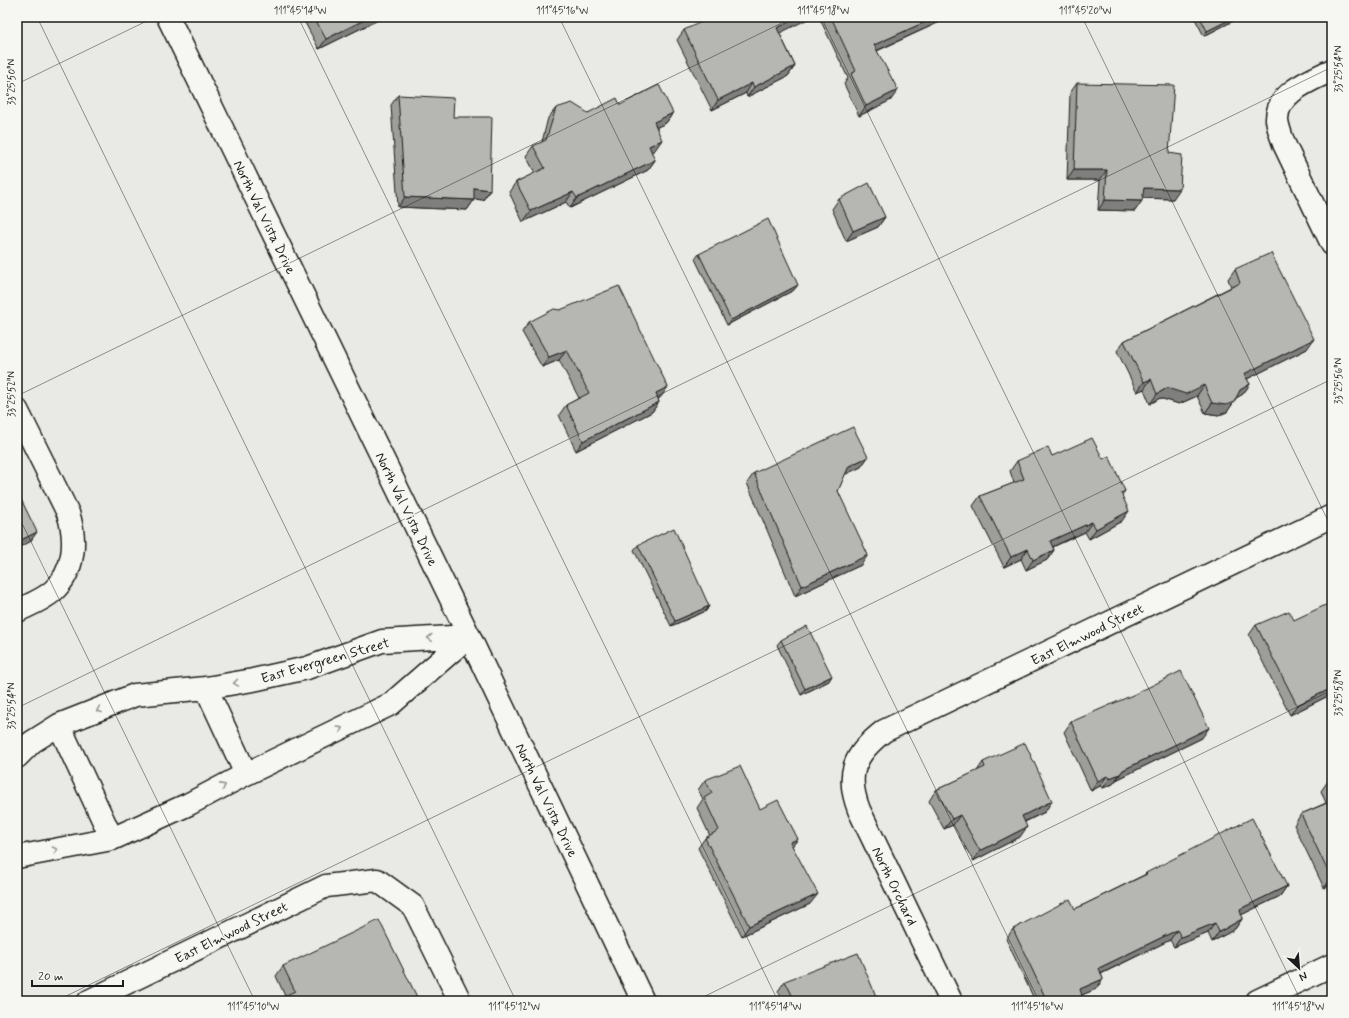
<svg xmlns="http://www.w3.org/2000/svg" width="1349" height="1018" font-family="Mynerve,sans-serif">
	<style>
		.lines { fill: none; stroke-linecap: round; stroke-linejoin: round }
		.street-casing { stroke: #1c1c1c; stroke-width: 25 }
		.secondary-casing { stroke: #1c1c1c; stroke-width: 25 }
		.street { stroke: #f6f6f2; stroke-width: 22 }
		.secondary { stroke: #f6f6f2; stroke-width: 22 }
		.wall { fill: #9d9d9a; stroke: #1c1c1c }
		.shaded-wall { fill: #7f7f7d; stroke: #1c1c1c }
		.building { fill: #b6b6b3; stroke: #1c1c1c }
		.oneway { stroke: #949492 }
		.ticks { fill: none; stroke: #1c1c1c; stroke-width: 1; stroke-opacity: 0.45 }
		.labels { text-anchor: middle; stroke-width: 3; stroke-linejoin: round; paint-order: stroke }
		.street-label { font-size: 14px; fill: #1c1c1c; stroke: #f6f6f2 }
		.neatline { fill: none; stroke: #1c1c1c; stroke-width: 1.5 }
		.ticks-label { font-size: 10px; text-anchor: middle; fill: #1c1c1c }
	</style>
	<rect width="100%" height="100%" fill="#e9e9e5"/>
	<filter id="ink" filterUnits="userSpaceOnUse"><feTurbulence type="fractalNoise" baseFrequency=".025" numOctaves="2"/><feDisplacementMap in="SourceGraphic" scale="8" xChannelSelector="R" yChannelSelector="G"/><feConvolveMatrix kernelMatrix="1 2 1 2 8 2 1 2 1" color-interpolation-filters="sRGB"/></filter>
	<g filter="url(#ink)">
		<g class="lines">
			<g class="street-casing">
				<path id="street" d="M 1332,70 C 1312,80 1276,92 1277,120 C 1278,128 1281,136 1284,144 L 1332,244
					M 17,410 L 68,513 C 77,540 75,571 53,591 C 43,600 29,605 17,611
					M 206,688 L 246,774
					M 59,725 L 112,839
					M 17,757 L 32,742 L 59,725 L 135,695 L 206,688 L 253,680 L 307,668 L 382,641 L 469,636
					M 17,857 L 112,839 L 189,804 L 246,774 L 391,704 L 469,636
					M 89,1001 L 326,886 L 377,880 L 413,906 L 460,1001
					M 951,1001 L 859,810 C 845,774 854,754 884,731 L 1332,516
					M 1257,1001 L 1332,965"/>
			</g>
			<g class="secondary-casing">
				<path id="secondary" d="M 168,17 L 469,636 L 643,1001"/>
			</g>
			<use href="#street" class="street"/>
			<use href="#secondary" class="secondary"/>
		</g>
		<path class="wall" d="M 302,17 L 384,17 L 319,49 Z
			M 819,17 L 946,17 L 944,20 L 877,51 L 891,100 L 859,116 L 844,84 L 848,78 Z
			M 1194,17 L 1238,17 L 1235,20 L 1204,36 Z
			M 684,30 L 780,34 L 795,66 L 788,76 L 747,97 L 746,93 L 712,110 L 677,40 Z
			M 1077,83 L 1169,153 L 1173,199 L 1142,198 L 1135,211 L 1098,210 L 1100,180 L 1067,180 L 1070,93 Z
			M 398,95 L 453,117 L 490,190 L 483,200 L 474,199 L 474,200 L 467,210 L 398,207 L 391,105 Z
			M 620,105 L 673,113 L 666,123 L 657,127 L 655,150 L 651,152 L 655,160 L 648,170 L 570,208 L 566,202 L 523,222 L 509,192 L 516,182 L 535,173 L 526,156 L 533,146 L 542,142 L 548,118 L 556,108 L 588,113 Z
			M 839,199 L 885,217 L 878,227 L 846,241 L 832,209 Z
			M 699,254 L 794,290 L 727,325 L 695,259 Z
			M 1235,269 L 1307,349 L 1247,379 L 1250,384 L 1243,394 L 1236,398 L 1227,412 L 1219,415 L 1205,413 L 1197,396 L 1179,404 L 1160,398 L 1150,404 L 1144,389 L 1137,392 L 1117,351 L 1124,341 L 1231,287 L 1228,279 Z
			M 529,322 L 661,397 L 658,399 L 659,402 L 652,412 L 576,451 L 559,415 L 566,405 L 579,398 L 559,360 L 542,367 L 522,332 Z
			M 1052,456 L 1103,459 L 1125,491 L 1122,495 L 1122,521 L 1089,539 L 1085,532 L 1053,547 L 1054,550 L 1047,560 L 1026,570 L 1021,559 L 1004,567 L 973,506 L 980,496 L 1014,483 L 1010,471 L 1017,461 Z
			M 868,457 L 861,467 L 845,474 L 838,491 L 861,565 L 795,596 L 747,483 L 754,473 Z
			M 638,545 L 709,606 L 706,611 L 671,626 L 634,550 Z
			M 1256,625 L 1332,694 L 1290,715 L 1249,635 Z
			M 781,640 L 829,681 L 801,695 L 777,645 Z
			M 1071,722 L 1202,738 L 1116,780 L 1113,784 L 1103,788 L 1100,786 L 1091,791 L 1064,732 Z
			M 983,762 L 1045,812 L 1025,822 L 1020,837 L 973,861 L 953,825 L 944,829 L 929,801 L 936,790 L 977,771 Z
			M 1332,779 L 1332,884 L 1324,888 L 1294,825 L 1301,814 L 1326,803 L 1321,791 L 1328,781 Z
			M 705,780 L 760,809 L 798,839 L 792,846 L 810,904 L 742,936 L 698,848 L 705,838 L 710,836 L 697,808 L 703,799 L 698,790 Z
			M 1146,873 L 1287,886 L 1280,896 L 1241,915 L 1242,919 L 1235,929 L 1212,942 L 1208,933 L 1174,947 L 1170,940 L 1101,974 L 1103,979 L 1096,989 L 1082,995 L 1082,996 L 1079,1001 L 1035,1001 L 1006,939 L 1013,929 L 1075,909 L 1144,875 Z
			M 283,966 L 419,1001 L 285,996 L 276,976 Z
			M 785,981 L 878,1001 L 783,1001 L 778,991 Z"/>
		<path class="shaded-wall" d="M 370,17 L 384,17 L 319,49 L 326,39 Z
			M 799,17 L 812,17 L 770,38 L 777,28 Z
			M 936,17 L 946,17 L 944,20 L 867,55 L 874,45 Z
			M 1235,17 L 1238,17 L 1235,20 L 1204,36 L 1207,31 Z
			M 795,66 L 788,76 L 747,97 L 754,87 Z
			M 752,83 L 746,93 L 712,110 L 718,100 Z
			M 898,90 L 891,100 L 859,116 L 866,106 Z
			M 673,113 L 666,123 L 647,132 L 654,122 Z
			M 662,140 L 655,150 L 642,156 L 649,146 Z
			M 655,160 L 648,170 L 570,208 L 577,198 Z
			M 1074,170 L 1107,170 L 1100,180 L 1067,180 Z
			M 474,188 L 490,190 L 483,200 L 466,198 Z
			M 1144,188 L 1180,189 L 1173,199 L 1137,198 Z
			M 573,192 L 566,202 L 523,222 L 531,211 Z
			M 405,197 L 474,200 L 467,210 L 398,207 Z
			M 1105,200 L 1142,201 L 1135,211 L 1098,210 Z
			M 885,217 L 878,227 L 846,241 L 853,231 Z
			M 798,285 L 794,290 L 727,325 L 731,320 Z
			M 1314,339 L 1307,349 L 1237,384 L 1244,374 Z
			M 567,350 L 559,360 L 542,367 L 549,357 Z
			M 1151,379 L 1144,389 L 1137,392 L 1144,382 Z
			M 1250,384 L 1243,394 L 1233,400 L 1240,390 Z
			M 1204,385 L 1197,396 L 1179,404 L 1160,398 L 1150,404 L 1157,394 L 1167,388 Z
			M 668,387 L 661,397 L 649,403 L 656,393 Z
			M 659,402 L 652,412 L 576,451 L 583,441 Z
			M 1234,402 L 1227,412 L 1219,415 L 1205,413 L 1212,403 Z
			M 868,457 L 861,467 L 842,476 L 849,466 Z
			M 1129,511 L 1122,521 L 1089,539 L 1096,529 Z
			M 1092,522 L 1085,532 L 1043,551 L 1050,541 Z
			M 37,532 L 30,542 L 17,548 L 17,542 Z
			M 1028,549 L 1021,559 L 1004,567 L 1011,557 Z
			M 1054,550 L 1047,560 L 1026,570 L 1033,560 Z
			M 868,555 L 861,565 L 795,596 L 802,586 Z
			M 709,606 L 706,611 L 671,626 L 675,621 Z
			M 832,676 L 829,681 L 801,695 L 805,689 Z
			M 1332,688 L 1332,694 L 1290,715 L 1297,705 Z
			M 1209,728 L 1202,738 L 1116,780 L 1123,770 Z
			M 1120,774 L 1113,784 L 1103,788 L 1110,778 Z
			M 1107,776 L 1100,786 L 1091,791 L 1098,781 Z
			M 1052,801 L 1045,812 L 1015,826 L 1022,816 Z
			M 960,815 L 953,825 L 944,829 L 952,819 Z
			M 1027,827 L 1020,837 L 973,861 L 980,851 Z
			M 798,839 L 790,849 L 790,842 Z
			M 1331,878 L 1332,878 L 1332,884 L 1324,888 Z
			M 1287,886 L 1280,896 L 1233,919 L 1240,909 Z
			M 818,894 L 810,904 L 742,936 L 749,926 Z
			M 1242,919 L 1235,929 L 1212,942 L 1219,932 Z
			M 1215,923 L 1208,933 L 1174,947 L 1181,937 Z
			M 1177,930 L 1170,940 L 1092,978 L 1099,968 Z
			M 1103,979 L 1096,989 L 1073,999 L 1080,989 Z
			M 1082,996 L 1079,1001 L 1071,1001 Z"/>
		<path class="building" d="M 314,17 L 370,17 L 326,39 Z
			M 712,17 L 799,17 L 777,28 L 795,66 L 754,87 L 752,83 L 718,100 L 684,30 Z
			M 831,17 L 936,17 L 874,45 L 898,90 L 866,106 L 851,74 L 856,71 Z
			M 1200,17 L 1235,17 L 1207,31 Z
			M 1077,83 L 1174,85 L 1169,153 L 1182,155 L 1180,189 L 1144,188 L 1142,201 L 1105,200 L 1107,170 L 1074,170 Z
			M 659,85 L 673,113 L 654,122 L 662,140 L 649,146 L 655,160 L 577,198 L 573,192 L 531,211 L 516,182 L 545,168 L 533,146 L 546,140 L 556,108 L 572,103 L 588,113 L 617,98 L 620,105 Z
			M 398,95 L 454,98 L 453,117 L 492,117 L 490,190 L 474,188 L 474,200 L 405,197 Z
			M 869,183 L 885,217 L 853,231 L 839,199 Z
			M 768,219 L 798,285 L 731,320 L 699,254 Z
			M 1271,253 L 1314,339 L 1244,374 L 1250,384 L 1240,390 L 1234,402 L 1226,405 L 1212,403 L 1204,385 L 1186,394 L 1167,388 L 1157,394 L 1151,379 L 1144,382 L 1124,341 L 1240,283 L 1235,269 Z
			M 619,286 L 668,387 L 656,393 L 659,402 L 583,441 L 566,405 L 589,393 L 567,350 L 549,357 L 529,322 L 554,309 L 560,310 Z
			M 853,427 L 868,457 L 849,466 L 838,491 L 868,555 L 802,586 L 754,473 Z
			M 1092,438 L 1103,459 L 1109,456 L 1125,491 L 1121,493 L 1129,511 L 1096,529 L 1092,522 L 1050,541 L 1054,550 L 1033,560 L 1028,549 L 1011,557 L 980,496 L 1024,479 L 1017,461 L 1048,447 L 1052,456 Z
			M 17,491 L 37,532 L 17,542 Z
			M 674,528 L 709,606 L 675,621 L 638,545 Z
			M 1332,602 L 1332,688 L 1297,705 L 1256,625 L 1289,611 L 1294,620 Z
			M 807,626 L 832,676 L 805,689 L 781,640 Z
			M 1181,671 L 1209,728 L 1123,770 L 1120,774 L 1110,778 L 1107,776 L 1098,781 L 1071,722 L 1135,694 Z
			M 1025,743 L 1052,801 L 1022,816 L 1027,827 L 980,851 L 960,815 L 952,819 L 936,790 L 985,767 L 983,762 Z
			M 740,766 L 760,809 L 778,800 L 798,839 L 790,842 L 818,894 L 749,926 L 705,838 L 719,830 L 704,798 L 712,793 L 705,780 Z
			M 1332,779 L 1332,790 L 1328,781 Z
			M 1332,801 L 1332,878 L 1331,878 L 1301,814 Z
			M 1252,818 L 1287,886 L 1240,909 L 1242,919 L 1219,932 L 1215,923 L 1181,937 L 1177,930 L 1099,968 L 1103,979 L 1080,989 L 1082,996 L 1071,1001 L 1047,1001 L 1013,929 L 1070,899 L 1075,909 L 1147,874 L 1146,873 Z
			M 379,920 L 419,1001 L 274,1001 L 295,991 L 283,966 Z
			M 858,953 L 878,1001 L 795,1001 L 785,981 Z"/>
		<defs><path id="oneway-chevron" d="M-2-3.5L2.5 0L-2 3.5" fill="none" stroke-width="1.6" stroke-linecap="round" stroke-linejoin="round"/></defs>
		<g class="oneway">
			<use href="#oneway-chevron" transform="translate(430 638) rotate(177)"/>
			<use href="#oneway-chevron" transform="translate(236 683) rotate(171)"/>
			<use href="#oneway-chevron" transform="translate(99 710) rotate(159)"/>
			<use href="#oneway-chevron" transform="translate(340 729) rotate(-26)"/>
			<use href="#oneway-chevron" transform="translate(223 786) rotate(-28)"/>
			<use href="#oneway-chevron" transform="translate(55 850) rotate(-11)"/>
		</g>
	</g>
	<path class="ticks" d="M 37,17 L 516,1001M 298,17 L 778,1001M 559,17 L 1039,1001M 821,17 L 1301,1001M 1082,17 L 1332,529M 17,84 L 155,17M 17,396 L 794,17M 17,513 L 255,1001M 17,708 L 1332,67M 56,1001 L 1332,379M 695,1001 L 1332,690"/>
	<g class="labels">
		<g class="street-label">
			<text transform="translate(265 217) rotate(64)" y="5">North Val Vista Drive</text>
			<text transform="translate(407 509) rotate(64)" y="5">North Val Vista Drive</text>
			<text transform="translate(1087 634) rotate(-26)" y="5">East Elmwood Street</text>
			<text transform="translate(325 660) rotate(-16)" y="5">East Evergreen Street</text>
			<text transform="translate(547 800) rotate(64)" y="5">North Val Vista Drive</text>
			<text transform="translate(895 886) rotate(64)" y="5">North Orchard</text>
			<text transform="translate(231 932) rotate(-26)" y="5">East Elmwood Street</text>
		</g>
	</g>
	<rect width="1349" height="1018" fill="none" stroke="#f6f6f2" stroke-width="44"/>
	<g transform="translate(1299 968) rotate(154)" stroke="#f6f6f2" stroke-width="3" paint-order="stroke">
	<path d="M0-3L7 15L0 10L-7 15Z" fill="#1c1c1c"/>
	<text y="-6" font-size="11" font-weight="bold" text-anchor="middle" fill="#1c1c1c">N</text>
	</g>
	<path d="M32 980v6h91v-6" fill="none" stroke="#1c1c1c" stroke-width="2"/>
	<text x="38" y="980" font-size="12" fill="#1c1c1c" stroke="#f6f6f2" stroke-width="3" paint-order="stroke">20 m</text>
	<rect x="22" y="22" width="1305" height="974" class="neatline"/>
	<g class="ticks-label">
		<text x="300" y="14">111°45'14"W</text>
		<text x="562" y="14">111°45'16"W</text>
		<text x="823" y="14">111°45'18"W</text>
		<text x="1085" y="14">111°45'20"W</text>
		<text transform="translate(1338 69) rotate(-90)" y="4">33°25'54"N</text>
		<text transform="translate(11 82) rotate(-90)" y="4">33°25'50"N</text>
		<text transform="translate(1338 381) rotate(-90)" y="4">33°25'56"N</text>
		<text transform="translate(11 394) rotate(-90)" y="4">33°25'52"N</text>
		<text transform="translate(1338 693) rotate(-90)" y="4">33°25'58"N</text>
		<text transform="translate(11 706) rotate(-90)" y="4">33°25'54"N</text>
		<text x="253" y="1010">111°45'10"W</text>
		<text x="514" y="1010">111°45'12"W</text>
		<text x="775" y="1010">111°45'14"W</text>
		<text x="1037" y="1010">111°45'16"W</text>
		<text x="1298" y="1010">111°45'18"W</text>
	</g>
</svg>
